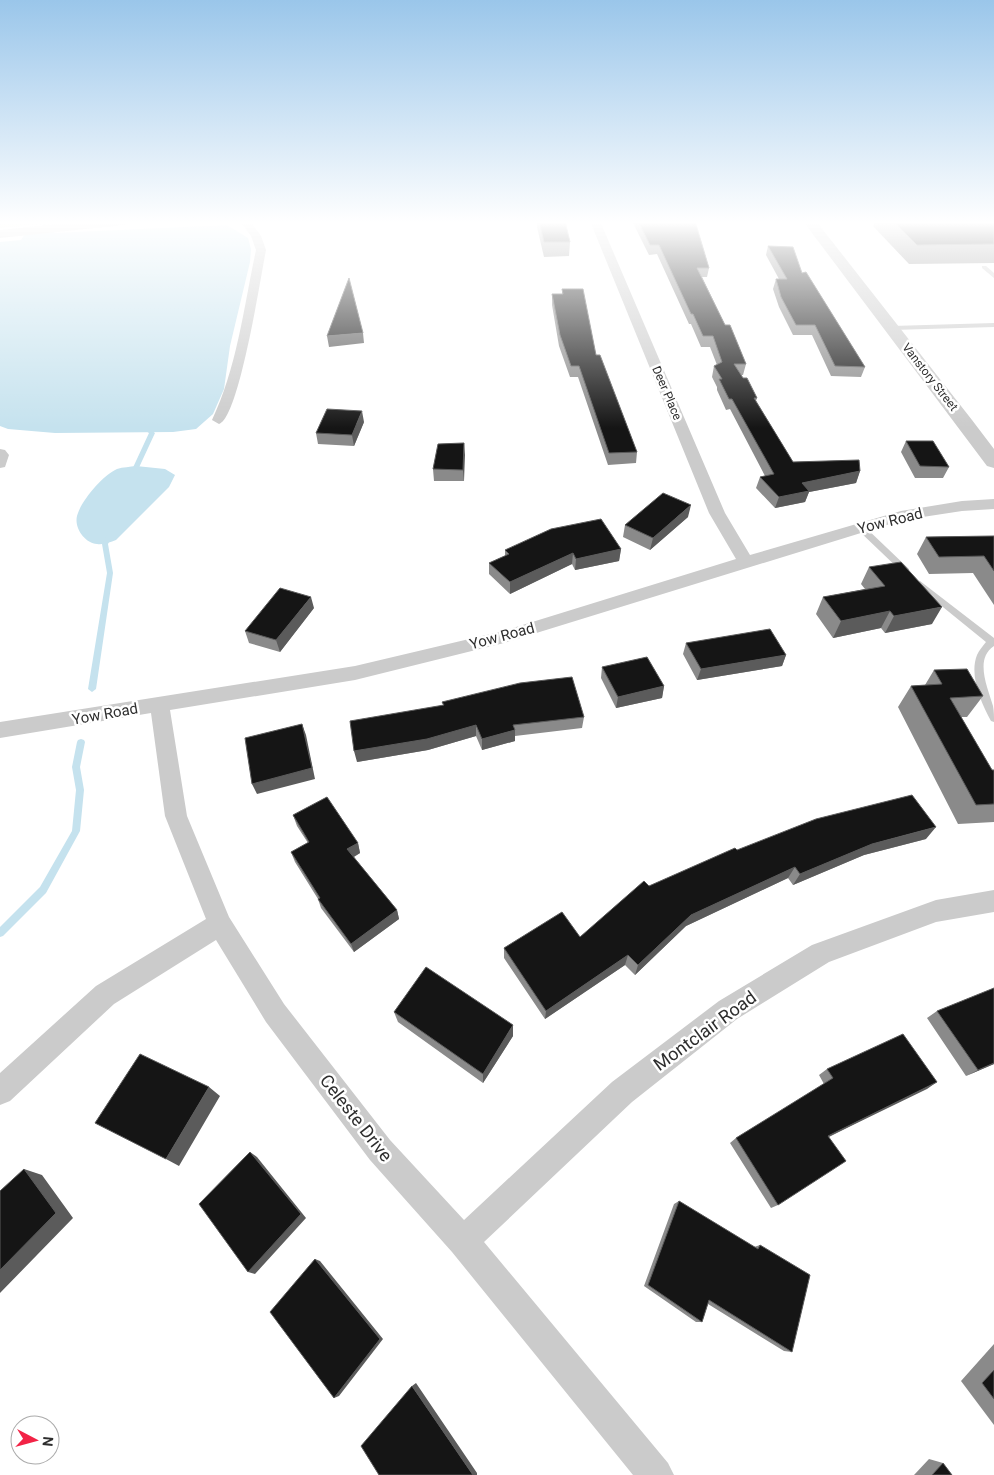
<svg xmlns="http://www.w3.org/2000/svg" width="994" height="1475" font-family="Roboto,sans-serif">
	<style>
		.green { fill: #e6eddb }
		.water { fill: #c5e2ee }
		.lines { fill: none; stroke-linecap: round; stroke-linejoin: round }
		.stream { fill: #c5e2ee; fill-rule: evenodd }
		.service { fill: #cbcbcb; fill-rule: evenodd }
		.minor { fill: #cbcbcb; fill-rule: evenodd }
		.tertiary { fill: #cbcbcb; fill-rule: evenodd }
		.wall { fill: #8a8a8a }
		.shaded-wall { fill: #5b5b5b }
		.building { fill: #151515; stroke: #5b5b5b }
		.labels { text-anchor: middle; stroke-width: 5; stroke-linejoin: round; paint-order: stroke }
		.far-street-label { font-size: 12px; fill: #2e2e2e; stroke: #fff }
		.street-label { font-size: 15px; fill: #2e2e2e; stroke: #fff }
		.near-street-label { font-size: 18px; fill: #2e2e2e; stroke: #fff }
	</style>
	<rect width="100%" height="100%" fill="#fff"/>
	<path class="green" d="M 0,221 L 73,221 L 0,228 Z"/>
	<path class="water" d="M 62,224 L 54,233 L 227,225 L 248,238 L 251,249 L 250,262 L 230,346 L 224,389 L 213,414 L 196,429 L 173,432 L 55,433 L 8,429 L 0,426 L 0,242 L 21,240 L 29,228 Z
		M 136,466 L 165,469 L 175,475 L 169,487 L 116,540 C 110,542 104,545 97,544 C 85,543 74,528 77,516 C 81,501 103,475 117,469 C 123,467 130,467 136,466 Z"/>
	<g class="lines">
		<path class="stream" d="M 44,221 L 48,221 L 41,234 L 39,234 Z
			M 143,427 L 147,427 L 155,433 L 136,474 L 133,476 L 130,474 L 149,433 L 143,429 Z
			M 109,534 L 112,536 L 108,544 L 113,573 L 96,689 L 92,692 L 88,689 L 107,573 L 102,544 L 107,535 Z
			M 81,739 L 84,740 L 85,742 L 80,767 L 84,790 L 80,831 L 46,893 L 3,936 L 0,937 L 0,927 L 40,887 L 72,831 L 76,790 L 72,767 L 77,742 L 78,740 Z"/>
		<path class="service" d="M 982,266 L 986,266 L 994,273 L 994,278 L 982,268 Z
			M 994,323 L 994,327 L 892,330 L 889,328 L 892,326 Z
			M 858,526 L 864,526 L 909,569 L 909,573 L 903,573 L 858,530 Z
			M 920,581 L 994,638 L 994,646 C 974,659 988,688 993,706 C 994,711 994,717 994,722 L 991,721 C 981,703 969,675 977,655 C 979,650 983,646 986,642 L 917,586 L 916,584 Z"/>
		<path class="minor" d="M 240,221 L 250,221 L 261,236 L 266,250 C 261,275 239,419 219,424 L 212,420 C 237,368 244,306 256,250 L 251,236 Z
			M 590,221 L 600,221 L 725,513 L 750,555 L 901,511 L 962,501 L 994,499 L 994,509 L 962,511 L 903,520 L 504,643 L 355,680 L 170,710 L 187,816 L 229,917 L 284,1004 L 390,1140 L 464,1220 L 612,1082 L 719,1001 L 812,945 L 936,900 L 994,890 L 994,912 L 936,922 L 829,962 L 737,1019 L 632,1102 L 484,1242 L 668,1463 L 674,1475 L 633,1475 L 452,1252 L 370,1160 L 266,1022 L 216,940 L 114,1004 L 10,1101 L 0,1105 L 0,1073 L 96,986 L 206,919 L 165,816 L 151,713 L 0,738 L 0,722 L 355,666 L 503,631 L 736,559 L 709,513 Z
			M 0,449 L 5,450 L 9,455 L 5,467 L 0,468 Z"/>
		<path class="tertiary" d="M 86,221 L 130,221 L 124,225 L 0,238 L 0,230 Z
			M 803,221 L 816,221 L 972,420 L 994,449 L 994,468 L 987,466 Z"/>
	</g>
	<path class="wall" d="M 537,221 L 565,221 L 570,242 L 569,256 L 544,257 L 537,227 Z
		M 632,221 L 695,221 L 709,268 L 707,277 L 702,277 L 725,325 L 746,364 L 743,375 L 741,375 L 757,398 L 756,401 L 793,462 L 860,471 L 856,483 L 809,492 L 805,502 L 775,508 L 756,488 L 760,477 L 765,476 L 730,409 L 726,410 L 717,390 L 717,387 L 712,377 L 714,366 L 717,365 L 710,347 L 701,347 L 691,324 L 689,324 L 657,254 L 649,255 Z
		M 875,221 L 994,221 L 994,263 L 909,264 L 873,226 Z
		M 768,246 L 802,273 L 865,367 L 861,377 L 831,376 L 812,335 L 793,335 L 779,307 L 773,289 L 776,279 L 779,279 L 766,255 Z
		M 562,289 L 596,355 L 637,452 L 636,463 L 608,465 L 578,377 L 570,377 L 559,346 L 552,305 L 552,294 L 562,294 Z
		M 364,422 L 354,446 L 318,444 L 316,433 Z
		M 906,441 L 949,467 L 943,478 L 915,478 L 901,452 Z
		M 464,443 L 464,481 L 434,481 L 433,469 Z
		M 688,517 L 650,550 L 623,537 L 625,525 Z
		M 994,536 L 994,605 L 973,573 L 929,574 L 917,554 L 926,537 Z
		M 621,549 L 619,561 L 575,570 L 572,564 L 510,594 L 489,574 L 489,563 L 505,556 L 505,550 Z
		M 869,567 L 932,624 L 885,633 L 881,628 L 833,638 L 816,614 L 823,597 L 865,589 L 861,584 Z
		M 314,608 L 280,652 L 249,643 L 245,631 Z
		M 686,643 L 786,655 L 782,666 L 697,680 L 683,654 Z
		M 602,667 L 664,686 L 662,698 L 616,708 L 601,678 Z
		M 934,670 L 983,696 L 967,717 L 961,717 L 992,770 L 994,770 L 994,822 L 958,824 L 898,707 L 911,686 L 925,685 Z
		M 442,702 L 584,717 L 582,728 L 515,736 L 515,741 L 482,750 L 476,736 L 428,750 L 357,762 L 443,705 Z
		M 293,815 L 358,843 L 360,853 L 354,857 L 397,910 L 399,919 L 354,952 L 321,908 L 318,899 L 295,862 L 291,852 L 308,843 L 297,826 Z
		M 926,839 L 864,855 L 793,885 L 788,878 L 686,926 L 635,975 L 625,965 L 545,1019 L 504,958 L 504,948 L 580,937 L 649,886 L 737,850 Z
		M 937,1011 L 994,1064 L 966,1076 L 927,1018 Z
		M 394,1012 L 513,1036 L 483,1083 L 398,1022 Z
		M 827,1069 L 937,1082 L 829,1137 L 778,1205 L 771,1208 L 730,1143 L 736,1138 L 824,1084 L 819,1075 Z
		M 679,1201 L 754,1247 L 760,1245 L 792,1352 L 784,1351 L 708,1304 L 702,1322 L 696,1322 L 644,1286 L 674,1204 Z
		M 994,1344 L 994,1425 L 961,1381 Z
		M 929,1459 L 943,1463 L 952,1475 L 914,1475 Z"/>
	<path class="shaded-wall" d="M 363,333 L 364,343 L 329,347 L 327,336 Z
		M 362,411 L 364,422 L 354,446 L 352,435 Z
		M 464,443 L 465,455 L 464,481 L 463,470 Z
		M 860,471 L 856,483 L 809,492 L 805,502 L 775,508 L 779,497 L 802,483 Z
		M 691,505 L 688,517 L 650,550 L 653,538 Z
		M 621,549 L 619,561 L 575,570 L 576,559 Z
		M 573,553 L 572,564 L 510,594 L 510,582 Z
		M 311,597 L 314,608 L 280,652 L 276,640 Z
		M 942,607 L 932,624 L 885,633 L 894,616 Z
		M 890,611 L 881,628 L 833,638 L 841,621 Z
		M 786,655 L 782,666 L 697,680 L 701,669 Z
		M 664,686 L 662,698 L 616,708 L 618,697 Z
		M 302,724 L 306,735 L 315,779 L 257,794 L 252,784 Z
		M 476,725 L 476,736 L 428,750 L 357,762 L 354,751 Z
		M 515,730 L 515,741 L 482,750 L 482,739 Z
		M 936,827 L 926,839 L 864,855 L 793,885 L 800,874 L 872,844 Z
		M 358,843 L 360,853 L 350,859 L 347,849 Z
		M 795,867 L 788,878 L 686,926 L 635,975 L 638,965 L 691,915 Z
		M 397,910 L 399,919 L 354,952 L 351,944 Z
		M 628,955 L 625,965 L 545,1019 L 546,1011 Z
		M 513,1025 L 513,1036 L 483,1083 L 483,1074 Z
		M 994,1063 L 994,1064 L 966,1076 L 978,1070 Z
		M 937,1082 L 927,1089 L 820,1141 L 828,1136 Z
		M 209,1087 L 220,1096 L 179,1166 L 166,1159 Z
		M 250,1152 L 257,1157 L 306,1218 L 255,1274 L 248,1272 Z
		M 24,1169 L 42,1175 L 73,1218 L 0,1293 L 0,1270 Z
		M 315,1259 L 320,1261 L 383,1339 L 339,1396 L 334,1398 Z
		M 416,1383 L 477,1473 L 477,1475 L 473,1475 L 412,1386 Z"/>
	<path class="building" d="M 539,221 L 565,221 L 570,242 L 544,242 Z
		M 638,221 L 695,221 L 709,268 L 697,268 L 725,325 L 730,325 L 746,364 L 734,364 L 743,378 L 747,378 L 757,398 L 754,398 L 793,462 L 859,460 L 860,471 L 802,483 L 809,491 L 779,497 L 760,477 L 774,474 L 732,399 L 729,399 L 719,379 L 722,379 L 714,366 L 722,362 L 713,336 L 703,336 L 693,314 L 691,314 L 659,245 L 650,245 Z
		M 893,221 L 994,221 L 994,244 L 917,245 Z
		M 768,246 L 793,247 L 802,273 L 806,272 L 865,367 L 835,366 L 815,325 L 796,325 L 781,297 L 776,279 L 787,279 Z
		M 349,278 L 363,333 L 327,336 Z
		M 562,289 L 583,289 L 596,355 L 600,355 L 637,452 L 609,453 L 579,366 L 571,366 L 560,335 L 552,294 L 563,294 Z
		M 327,409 L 362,411 L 352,435 L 316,433 Z
		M 906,441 L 933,441 L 949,467 L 920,466 Z
		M 464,443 L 463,470 L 433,469 L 438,444 Z
		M 663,493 L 691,505 L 653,538 L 625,525 Z
		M 601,519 L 621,549 L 576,559 L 573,553 L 510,582 L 489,563 L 509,554 L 505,550 L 551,529 Z
		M 994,536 L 994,571 L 984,556 L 939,557 L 926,537 Z
		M 901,562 L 942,607 L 894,616 L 890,611 L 841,621 L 823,597 L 885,586 L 869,567 Z
		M 280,588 L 311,597 L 276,640 L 245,631 Z
		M 770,629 L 786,655 L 701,669 L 686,643 Z
		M 647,657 L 664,686 L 618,697 L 602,667 Z
		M 967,669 L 983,696 L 950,698 L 992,770 L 994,770 L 994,804 L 976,805 L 911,686 L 942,684 L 934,670 Z
		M 572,677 L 584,717 L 513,725 L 515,730 L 482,739 L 476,725 L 427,739 L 354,751 L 350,721 L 444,705 L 442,702 L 520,683 Z
		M 302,724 L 312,768 L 252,784 L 245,738 Z
		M 912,795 L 936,827 L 872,844 L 800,874 L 795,867 L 691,915 L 638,965 L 628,955 L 546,1011 L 504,948 L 562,912 L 580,937 L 644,881 L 649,886 L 735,848 L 737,850 L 816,819 Z
		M 327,797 L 358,843 L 347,849 L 397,910 L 351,944 L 318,899 L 320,898 L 291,852 L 309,842 L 293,815 Z
		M 426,967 L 513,1025 L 483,1074 L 394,1012 Z
		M 994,988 L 994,1063 L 978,1070 L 937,1011 Z
		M 903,1034 L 937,1082 L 828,1136 L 846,1161 L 778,1205 L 736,1138 L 833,1078 L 827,1069 Z
		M 140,1054 L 209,1087 L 166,1159 L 95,1123 Z
		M 250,1152 L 301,1214 L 248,1272 L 199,1204 Z
		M 24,1169 L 56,1213 L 0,1270 L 0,1191 Z
		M 679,1201 L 758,1249 L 760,1245 L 810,1275 L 792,1352 L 709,1300 L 702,1322 L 648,1285 Z
		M 315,1259 L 380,1339 L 334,1398 L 270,1312 Z
		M 994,1370 L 994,1399 L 982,1383 Z
		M 412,1386 L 473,1475 L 379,1475 L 361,1446 Z
		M 943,1463 L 952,1475 L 932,1475 Z"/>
	<linearGradient id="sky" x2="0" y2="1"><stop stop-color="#9ac6ea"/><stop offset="0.52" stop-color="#fff"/><stop offset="1" stop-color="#fff" stop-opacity="0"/></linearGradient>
	<rect width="994" height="428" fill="url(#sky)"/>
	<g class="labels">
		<g class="far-street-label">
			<text transform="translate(930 377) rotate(52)" y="4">Vanstory Street</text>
			<text transform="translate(667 393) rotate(67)" y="4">Deer Place</text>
		</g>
		<g class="street-label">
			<text transform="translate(890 521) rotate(-14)" y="5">Yow Road</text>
			<text transform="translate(502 636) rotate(-15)" y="5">Yow Road</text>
			<text transform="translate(105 714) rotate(-10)" y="5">Yow Road</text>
		</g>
		<g class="near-street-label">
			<text transform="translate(705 1031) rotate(-36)" y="6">Montclair Road</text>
			<text transform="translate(356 1118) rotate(52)" y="6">Celeste Drive</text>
		</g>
	</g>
	<g transform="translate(35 1440) rotate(96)"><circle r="24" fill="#ffffff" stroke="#ababab"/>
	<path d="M0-4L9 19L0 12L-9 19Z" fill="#f22346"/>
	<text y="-8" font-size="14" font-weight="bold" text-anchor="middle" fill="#2e2e2e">N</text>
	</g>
</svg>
